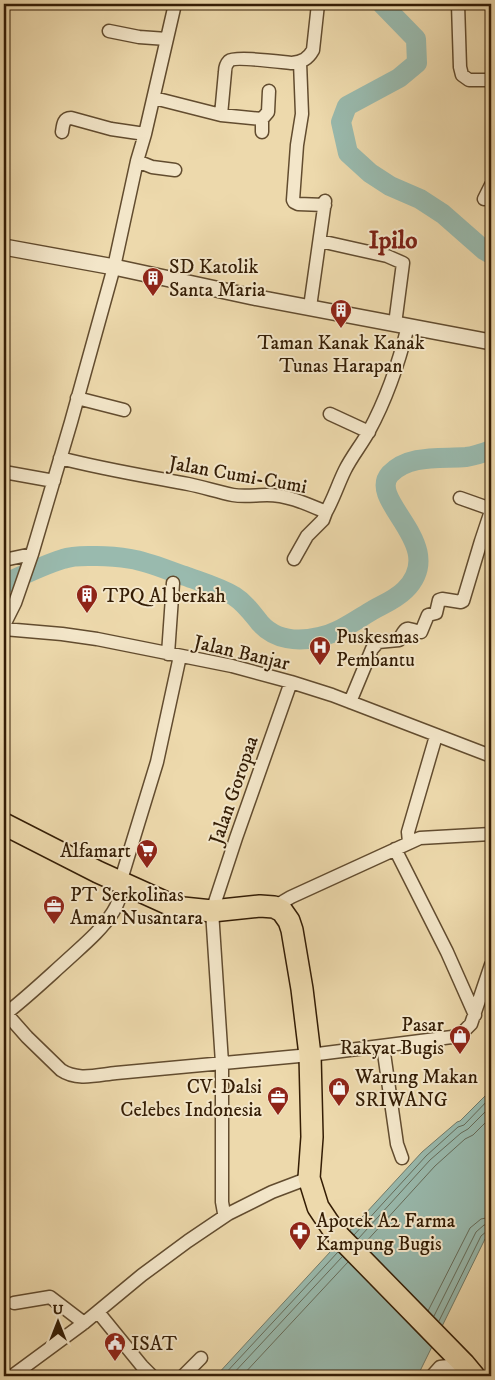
<svg xmlns="http://www.w3.org/2000/svg" width="495" height="1380" font-family="'IM FELL DW Pica',serif">
	<style>
		.water { fill: #99baae; stroke: #717b6a }
		.lines { fill: none; stroke-linecap: round; stroke-linejoin: round }
		.shore { stroke: #666c5a; stroke-width: 1 }
		.river { stroke: #99baae; stroke-width: 20 }
		.minor-casing { stroke: #624c2f; stroke-width: 15 }
		.tertiary-casing { stroke: #624c2f; stroke-width: 18 }
		.trunk-casing { stroke: #341d05; stroke-width: 24 }
		.minor { stroke: #f3e6c9; stroke-width: 12 }
		.tertiary { stroke: #f3e6c9; stroke-width: 15 }
		.trunk { stroke: #edd9ac; stroke-width: 21 }
		.labels { text-anchor: middle; stroke-width: 4; stroke-linejoin: round; paint-order: stroke }
		.poi-label { font-size: 20px; fill: #341d05; stroke: #f3e6c9; text-anchor: start }
		.street-label { font-size: 20px; fill: #341d05; stroke: #f3e6c9 }
		.district-label { font-size: 25px; font-weight: bold; fill: #7a1f14; stroke: #f3e6c9 }
	</style>
	<rect width="100%" height="100%" fill="#edd9ac"/>
	<filter id="stains"><feTurbulence type="fractalNoise" baseFrequency=".004" numOctaves="4"/><feColorMatrix values="0 0 0 0 .2 0 0 0 0 .09 0 0 0 0 .02 0 0 0 .5 -.17"/></filter>
	<radialGradient id="worn" r=".72"><stop offset=".6" stop-color="#630" stop-opacity="0"/><stop offset="1" stop-color="#630" stop-opacity=".3"/></radialGradient>
	<path class="water" d="M 491,1090 L 491,1234 L 485,1239 L 420,1371 L 416,1376 L 216,1376 L 422,1152 L 457,1122 L 460,1121 Z"/>
	<g class="lines">
		<path class="shore" d="M 354,1235 L 426,1156 L 458,1127 L 464,1125 L 491,1097
			M 358,1239 L 430,1160 L 461,1133 L 468,1129 L 491,1106
			M 364,1244 L 435,1166 L 465,1139 L 473,1135 L 491,1117
			M 428,1311 L 470,1228 L 481,1219 L 491,1217
			M 434,1316 L 476,1232 L 484,1225 L 491,1224
			M 439,1321 L 481,1236 L 487,1231 L 491,1230
			M 223,1376 L 338,1252
			M 231,1376 L 342,1257
			M 242,1376 L 348,1262"/>
		<path class="river" d="M 382,4 L 416,39 L 417,63 L 399,78 L 347,106 L 341,122 L 348,153 L 370,173 L 390,186 L 420,199 L 443,214 L 484,250 L 491,254
			M 4,584 C 23,575 43,565 63,559 C 74,555 85,556 97,556 C 108,556 119,557 131,559 C 149,562 167,570 185,576 C 201,582 219,587 234,596 C 245,603 252,613 260,623 C 275,640 298,642 319,637 C 339,633 356,620 373,610 C 384,604 396,599 405,590 C 450,545 366,501 390,474 C 409,454 441,459 466,457 C 474,456 483,453 491,450"/>
		<g class="minor-casing">
			<path id="minor" d="M 458,4 L 460,67 L 462,75 L 469,80 L 491,80
				M 109,31 L 139,37 L 167,39
				M 300,62 L 302,114 L 297,145 L 293,200 L 294,202 L 298,204 L 325,205
				M 154,98 L 221,115 L 262,119 L 262,132
				M 221,115 L 225,72 C 225,68 226,64 229,61 C 235,56 281,62 292,63 C 302,62 308,59 313,50 L 318,4
				M 262,119 L 268,112 L 269,91
				M 62,132 C 63,126 63,118 71,118 L 111,129 L 145,134
				M 137,161 L 152,167 L 175,170
				M 484,199 L 491,185
				M 320,241 L 387,256 L 403,263 L 395,324
				M 310,307 L 325,201
				M 77,398 L 124,410
				M 330,414 L 369,432
				M 60,458 C 102,469 145,476 188,484 C 203,487 218,492 233,495 C 244,497 256,495 267,495 C 288,495 307,504 326,512 C 334,498 338,484 345,470 C 352,456 362,444 369,431 C 387,398 399,362 408,326
				M 4,472 L 54,481
				M 460,498 L 491,509
				M 294,559 L 307,536 L 323,520 L 326,512
				M 4,560 L 32,554
				M 4,625 L 15,603 L 32,554 L 71,422 L 114,267 L 137,161 L 145,134 L 175,4
				M 4,629 L 62,634 L 97,639 L 232,666 L 291,682 L 332,695 L 491,756
				M 168,654 L 173,583
				M 350,702 L 372,649 L 378,642 L 399,640 C 407,624 406,629 421,632 L 428,615 L 436,613 L 439,600 L 442,599 L 461,602 L 463,601 L 481,541 L 491,511
				M 409,842 L 408,832 L 436,736
				M 395,849 L 447,952 L 475,1015
				M 274,907 L 291,897 L 420,838 L 491,834
				M 4,1011 L 27,1037 L 61,1070 C 77,1081 97,1075 116,1073 L 310,1055 L 452,1037 L 461,1034 L 471,1024 L 491,965
				M 4,1015 C 25,999 45,980 65,962 C 81,947 101,931 113,912 C 118,904 122,893 120,883 L 157,762 L 180,656
				M 383,1046 L 397,1144 L 402,1158
				M 228,1214 L 224,1213 L 222,1202 L 222,1063 L 212,911 L 236,838 L 291,682
				M 14,1303 L 50,1297 L 84,1323
				M 98,1312 L 142,1366 L 152,1376
				M 12,1376 L 84,1323 L 142,1275 L 188,1241 L 228,1214 L 272,1192 L 309,1178
				M 183,1376 L 201,1358
				M 432,1376 L 440,1367 L 448,1366 L 469,1376"/>
		</g>
		<g class="tertiary-casing">
			<path id="tertiary" d="M 4,247 L 114,267 L 253,297 L 491,342"/>
		</g>
		<g class="trunk-casing">
			<path id="trunk" d="M 4,824 L 98,872 L 171,905 L 183,908 L 212,911 L 260,906 L 274,907 L 282,911 L 289,921 L 292,930 L 302,989 L 310,1055 L 312,1137 L 309,1178 L 318,1207 L 334,1231 L 464,1364 L 474,1376"/>
		</g>
		<use href="#minor" class="minor"/>
		<use href="#tertiary" class="tertiary"/>
		<use href="#trunk" class="trunk"/>
	</g>
	<defs>
		<g id="building-pin" transform="scale(1.125)"><path d="M0 17L-7.5 6A9.5 9.5 0 1 1 7.5 6Z" fill="#8f2418" stroke="#f3e6c9"/><path d="M-4-6H4V6H1V3H-1V6H-4ZM-2.5-4.3h1.7v1.8h-1.7ZM.8-4.3h1.7v1.8H.8ZM-2.5-1h1.7V.8h-1.7ZM.8-1h1.7V.8H.8Z" fill="#fff"/></g>
		<g id="hospital-pin" transform="scale(1.125)"><path d="M0 17L-7.5 6A9.5 9.5 0 1 1 7.5 6Z" fill="#8f2418" stroke="#f3e6c9"/><path d="M-5-5h3v3.5h4V-5h3V5h-3V1.5h-4V5h-3Z" fill="#fff"/></g>
		<g id="supermarket-pin" transform="scale(1.125)"><path d="M0 17L-7.5 6A9.5 9.5 0 1 1 7.5 6Z" fill="#8f2418" stroke="#f3e6c9"/><path d="M-6-5.5h2.5l.6 2H6L4.5 2H-2.5L-4.4-4H-6ZM-1.5 3.2a1.3 1.3 0 1 0 .1 0ZM3 3.2a1.3 1.3 0 1 0 .1 0Z" fill="#fff"/></g>
		<g id="office-pin" transform="scale(1.125)"><path d="M0 17L-7.5 6A9.5 9.5 0 1 1 7.5 6Z" fill="#8f2418" stroke="#f3e6c9"/><path d="M-6-3h4V-5.5h4V-3h4V5H-6ZM-1-4.5V-3h2v-1.5ZM-6 0V1H6V0Z" fill="#fff"/></g>
		<g id="shop-pin" transform="scale(1.125)"><path d="M0 17L-7.5 6A9.5 9.5 0 1 1 7.5 6Z" fill="#8f2418" stroke="#f3e6c9"/><path d="M-5-2.5h2.3a2.7 3.5 0 0 1 5.4 0H5L5.5 6h-11ZM-1.5-2.5h3a1.5 2.3 0 0 0-3 0Z" fill="#fff"/></g>
		<g id="pharmacy-pin" transform="scale(1.125)"><path d="M0 17L-7.5 6A9.5 9.5 0 1 1 7.5 6Z" fill="#8f2418" stroke="#f3e6c9"/><path d="M-2-6h4v4h4v4h-4v4h-4v-4h-4v-4h4Z" fill="#fff"/></g>
		<g id="civic-pin" transform="scale(1.125)"><path d="M0 17L-7.5 6A9.5 9.5 0 1 1 7.5 6Z" fill="#8f2418" stroke="#f3e6c9"/><path d="M-.6-6.5H3V-4.5H.6V-3L4-1V1h2V6H-6V1h2V-1L-.6-3ZM-1.2 2.5V6h2.4V2.5Z" fill="#fff"/></g>
	</defs>
	<g fill-rule="evenodd">
		<use href="#building-pin" x="153" y="278"/>
		<use href="#building-pin" x="341" y="310"/>
		<use href="#building-pin" x="87" y="595"/>
		<use href="#hospital-pin" x="320" y="647"/>
		<use href="#supermarket-pin" x="147" y="850"/>
		<use href="#office-pin" x="54" y="906"/>
		<use href="#shop-pin" x="460" y="1036"/>
		<use href="#shop-pin" x="339" y="1088"/>
		<use href="#office-pin" x="278" y="1097"/>
		<use href="#pharmacy-pin" x="300" y="1232"/>
		<use href="#civic-pin" x="115" y="1343"/>
	</g>
	<g class="labels">
		<g class="poi-label">
			<text x="169" y="273">SD Katolik<tspan x="169" dy="23">Santa Maria</tspan></text>
			<text x="341" y="349" text-anchor="middle">Taman Kanak Kanak<tspan x="341" dy="23">Tunas Harapan</tspan></text>
			<text x="103" y="602">TPQ Al berkah</text>
			<text x="336" y="643">Puskesmas<tspan x="336" dy="23">Pembantu</tspan></text>
			<text x="131" y="857" text-anchor="end">Alfamart</text>
			<text x="70" y="901">PT Serkolinas<tspan x="70" dy="23">Aman Nusantara</tspan></text>
			<text x="444" y="1031" text-anchor="end">Pasar<tspan x="444" dy="23">Rakyat Bugis</tspan></text>
			<text x="355" y="1083">Warung Makan<tspan x="355" dy="23">SRIWANG</tspan></text>
			<text x="262" y="1093" text-anchor="end">CV. Dalsi<tspan x="262" dy="23">Celebes Indonesia</tspan></text>
			<text x="316" y="1227">Apotek A2 Farma<tspan x="316" dy="23">Kampung Bugis</tspan></text>
			<text x="131" y="1350">ISAT</text>
		</g>
		<g class="street-label">
			<text transform="translate(238 474) rotate(10)" y="7">Jalan Cumi-Cumi</text>
			<text transform="translate(242 652) rotate(13)" y="7">Jalan Banjar</text>
			<text transform="translate(233 790) rotate(-71)" y="7">Jalan Goropaa</text>
		</g>
		<g class="district-label">
			<text x="393" y="248">Ipilo</text>
		</g>
	</g>
	<rect width="495" height="1380" fill="none" stroke="#edd9ac" stroke-width="20"/>
	<rect x="5" y="5" width="485" height="1370" fill="none" stroke="#341d05" stroke-width="2.5"/>
	<rect x="10" y="10" width="475" height="1360" fill="none" stroke="#341d05"/>
	<g transform="translate(58 1322)" stroke="#f3e6c9" stroke-width="4" paint-order="stroke">
	<path d="M0-4L9 19L0 12L-9 19Z" fill="#341d05"/>
	<text y="-8" font-size="14" font-weight="bold" text-anchor="middle" fill="#341d05">U</text>
	</g>
	<rect width="100%" height="100%" filter="url(#stains)"/>
	<rect width="100%" height="100%" fill="url(#worn)"/>
</svg>
